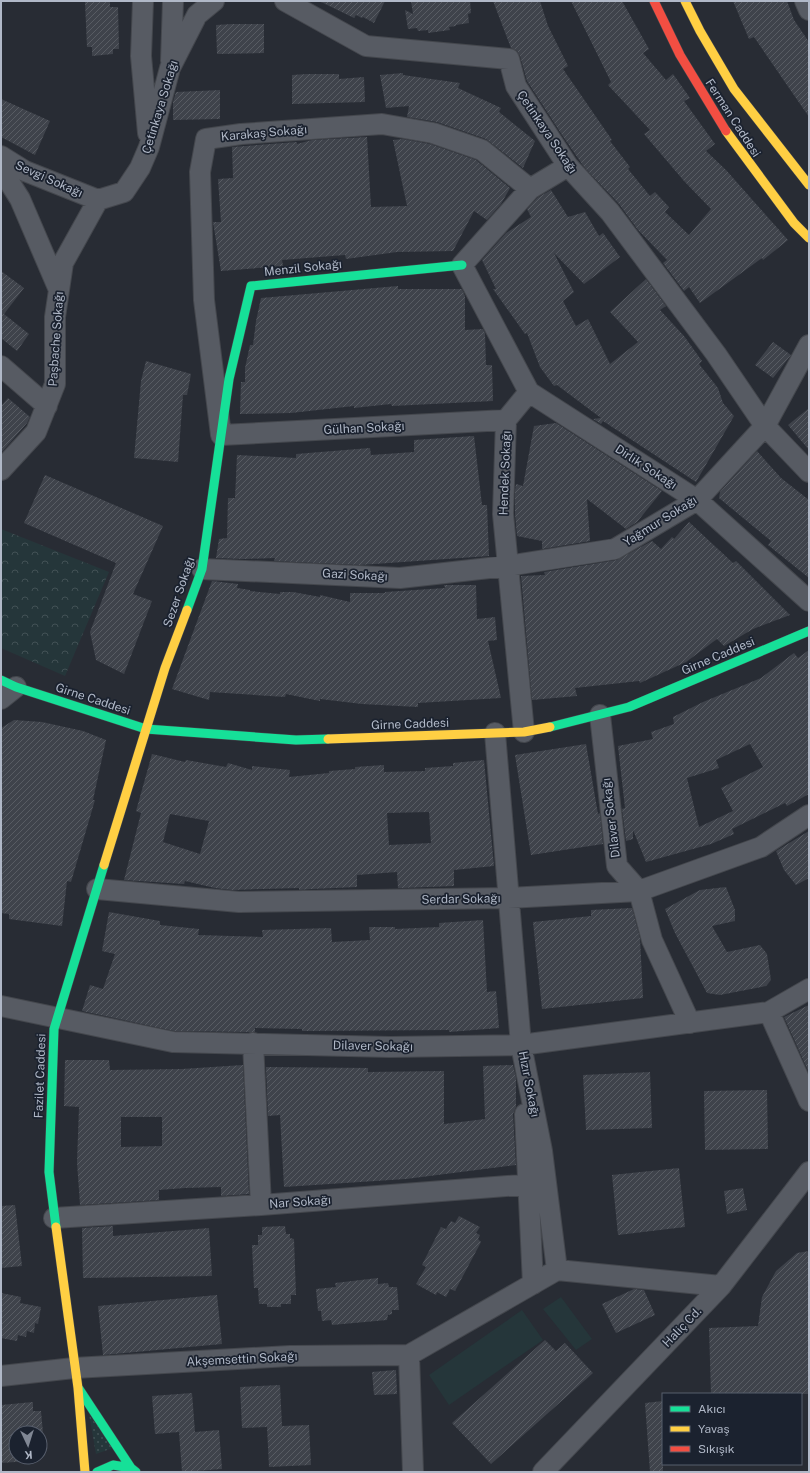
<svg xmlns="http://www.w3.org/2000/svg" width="810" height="1473" font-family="'Public Sans',sans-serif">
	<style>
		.grass { fill: url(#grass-dots) }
		.park { fill: url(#park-crowns) }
		.garden { fill: #25363a }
		.building { fill: url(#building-hatch); fill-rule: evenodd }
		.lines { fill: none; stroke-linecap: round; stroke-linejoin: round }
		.street-casing { stroke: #44474d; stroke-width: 22 }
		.fast-casing { stroke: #44474d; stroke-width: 10 }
		.slow-casing { stroke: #44474d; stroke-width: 10 }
		.jam-casing { stroke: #44474d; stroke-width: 10 }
		.street { stroke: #575b63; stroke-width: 20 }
		.fast { stroke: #16e098; stroke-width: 9 }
		.slow { stroke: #ffcf43; stroke-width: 9 }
		.jam { stroke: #f24e42; stroke-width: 9 }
		.labels { text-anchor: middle; stroke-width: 3.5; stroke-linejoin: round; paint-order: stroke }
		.street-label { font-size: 12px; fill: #b0b8c7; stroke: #1b222f }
	</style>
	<defs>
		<pattern id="grass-dots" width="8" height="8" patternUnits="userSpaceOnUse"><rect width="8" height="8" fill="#25363a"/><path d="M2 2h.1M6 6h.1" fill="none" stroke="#425155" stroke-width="1.8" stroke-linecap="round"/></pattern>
		<pattern id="park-crowns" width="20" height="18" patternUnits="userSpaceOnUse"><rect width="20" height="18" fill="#25363a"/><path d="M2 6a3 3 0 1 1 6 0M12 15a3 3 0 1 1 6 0" fill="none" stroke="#425155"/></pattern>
		<pattern id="building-hatch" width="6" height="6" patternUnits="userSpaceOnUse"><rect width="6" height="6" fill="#3f434b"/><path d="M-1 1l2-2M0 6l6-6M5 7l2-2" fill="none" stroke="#585c63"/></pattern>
	</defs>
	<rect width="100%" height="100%" fill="#282c34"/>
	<path class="grass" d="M 89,1414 L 113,1448 L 96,1454 Z"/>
	<path class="park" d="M 1,529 L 109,572 L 65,676 L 1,648 Z"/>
	<path class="garden" d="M 561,1297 L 592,1339 L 576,1350 L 543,1309 Z
		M 522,1310 L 543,1340 L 449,1405 L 429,1375 Z"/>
	<path class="building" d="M 110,1 L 110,7 L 118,7 L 119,49 L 113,49 L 113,54 L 92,56 L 92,47 L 87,47 L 85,2 Z
		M 319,1 L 385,1 L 374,23 L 363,17 L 362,18 L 356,15 L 354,18 Z
		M 411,1 L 470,1 L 471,13 L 468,14 L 469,23 L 456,25 L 456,26 L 449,27 L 450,30 L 428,33 L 428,30 L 418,31 L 417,28 L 408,29 L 405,10 L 413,14 Z
		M 493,1 L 540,1 L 548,26 L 568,66 L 563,69 L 612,140 L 610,141 L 630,167 L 628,169 L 650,196 L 655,192 L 669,207 L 665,212 L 689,235 L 711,209 L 684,181 L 644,134 L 650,130 L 608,85 L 611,82 L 571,1 L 622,1 L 649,49 L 643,53 L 666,80 L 673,74 L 690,98 L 684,101 L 715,144 L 706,151 L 726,170 L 788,240 L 763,260 L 762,258 L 700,303 L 689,287 L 684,291 L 663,263 L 667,260 L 638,230 L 619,204 L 584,167 L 562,135 L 527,81 L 520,56 L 517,51 L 511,48 Z
		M 733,1 L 787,1 L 794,20 L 809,42 L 809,117 L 754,37 L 749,39 Z
		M 232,24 L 264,24 L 264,53 L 217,54 L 216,25 Z
		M 403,73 L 403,75 L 460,83 L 458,88 L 501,108 L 499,112 L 535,141 L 523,168 L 486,139 L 437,122 L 407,117 L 409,106 L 386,108 L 380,75 Z
		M 307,74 L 339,74 L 339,79 L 364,77 L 365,102 L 292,104 L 292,75 Z
		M 220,90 L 220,119 L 173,120 L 173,102 L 176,92 Z
		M 1,99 L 50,121 L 35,155 L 1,137 Z
		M 367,137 L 371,207 L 407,206 L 393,140 L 403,139 L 430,144 L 476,160 L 510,188 L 501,204 L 487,220 L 474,211 L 453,251 L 397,252 L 346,259 L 345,255 L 282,260 L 283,266 L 221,271 L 213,222 L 221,222 L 218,179 L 233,178 L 232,147 L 297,142 L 297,144 L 312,140 Z
		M 551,190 L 568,217 L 585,212 L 599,236 L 603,233 L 620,257 L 584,284 L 554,253 L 574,292 L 563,301 L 576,326 L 588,319 L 610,364 L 638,342 L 610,312 L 646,279 L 666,306 L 660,310 L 684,336 L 702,361 L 699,364 L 718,388 L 723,403 L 734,416 L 696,482 L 603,421 L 601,424 L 593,419 L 601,418 L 557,385 L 554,386 L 540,367 L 527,333 L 525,334 L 493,289 L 496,289 L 482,260 L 506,233 L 531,217 L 527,209 L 537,198 Z
		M 1,271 L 24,288 L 4,314 L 29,334 L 17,351 L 1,338 Z
		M 398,286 L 398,289 L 462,289 L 465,296 L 465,330 L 483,329 L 485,333 L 486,365 L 492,365 L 493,401 L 392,406 L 391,404 L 354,408 L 354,406 L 291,413 L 240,414 L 241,382 L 245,382 L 245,368 L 250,345 L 253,345 L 256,321 L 261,298 Z
		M 773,342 L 791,355 L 773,378 L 755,365 Z
		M 146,361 L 191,374 L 187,395 L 183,395 L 178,462 L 134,458 L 141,381 Z
		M 8,398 L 30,417 L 27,423 L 1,453 L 1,406 Z
		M 809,408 L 809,450 L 788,425 Z
		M 556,423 L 662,491 L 637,522 L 626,529 L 587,499 L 590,541 L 542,549 L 542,541 L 517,536 L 515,514 L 515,490 L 516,484 L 523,486 L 534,426 Z
		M 474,436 L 482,505 L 487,505 L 489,556 L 360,565 L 274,561 L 275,558 L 244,559 L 216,558 L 219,539 L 227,538 L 228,498 L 235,498 L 237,455 L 296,458 L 296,454 L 370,448 L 371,455 L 414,452 L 414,440 Z
		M 757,451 L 781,478 L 809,500 L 809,578 L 768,545 L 771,541 L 719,498 L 720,492 Z
		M 45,475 L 163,526 L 133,594 L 152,601 L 124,674 L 96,660 L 90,632 L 116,563 L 24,523 Z
		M 689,522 L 733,563 L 736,561 L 790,615 L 753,629 L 724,646 L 717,639 L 686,662 L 640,683 L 639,681 L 575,688 L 577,696 L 532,700 L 521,576 L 545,575 L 544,572 L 617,560 L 652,541 L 661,549 L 672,537 L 674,539 Z
		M 212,581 L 238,584 L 237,588 L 250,590 L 250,591 L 280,594 L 280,592 L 293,592 L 320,597 L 320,595 L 350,602 L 350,593 L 385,593 L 385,592 L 445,588 L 444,585 L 476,585 L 477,619 L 495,617 L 497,640 L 488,641 L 501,698 L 418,703 L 418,707 L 362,704 L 320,699 L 320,701 L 286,694 L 285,697 L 210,692 L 209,700 L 172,689 Z
		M 809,650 L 809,794 L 787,806 L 785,803 L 732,829 L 734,834 L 711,844 L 646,862 L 633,830 L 633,839 L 626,841 L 622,809 L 625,808 L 618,746 L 653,739 L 651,732 L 674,724 L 673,717 L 703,702 L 761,678 L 794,653 L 798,658 ZM 750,744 L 763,767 L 721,788 L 733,811 L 699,827 L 687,778 L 719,768 L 716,760 Z
		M 14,720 L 42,722 L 83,731 L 106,740 L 93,800 L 95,800 L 71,882 L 67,881 L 62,926 L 9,919 L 9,914 L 1,913 L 1,728 Z
		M 586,744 L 598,814 L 600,813 L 603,844 L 531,855 L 515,755 Z
		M 152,754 L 185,762 L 186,760 L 226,767 L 228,763 L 252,770 L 252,766 L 290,770 L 289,777 L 329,773 L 329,771 L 355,769 L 355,767 L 384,765 L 384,772 L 425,771 L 425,768 L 453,766 L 453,763 L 484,760 L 494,866 L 454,870 L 454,886 L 402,888 L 398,888 L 397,872 L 357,875 L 357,887 L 312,889 L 299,890 L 299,888 L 232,890 L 215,888 L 185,881 L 184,884 L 124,880 L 141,813 L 136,811 ZM 429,812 L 431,843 L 389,845 L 387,813 ZM 170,814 L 209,821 L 200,854 L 163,842 Z
		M 809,831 L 809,878 L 796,885 L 784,870 L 776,851 Z
		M 726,887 L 735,910 L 735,921 L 712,926 L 727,952 L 760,945 L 767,954 L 771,980 L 766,986 L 720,995 L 707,993 L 675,933 L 665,909 L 700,890 Z
		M 632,908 L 640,938 L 643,998 L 542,1009 L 533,922 L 591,916 L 591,910 Z
		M 109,912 L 160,921 L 160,925 L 199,929 L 198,935 L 263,937 L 262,930 L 331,928 L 332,942 L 370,940 L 369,927 L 395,927 L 395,929 L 439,927 L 439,923 L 483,920 L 487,992 L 496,991 L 499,1028 L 449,1032 L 449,1030 L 302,1031 L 302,1029 L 255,1028 L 255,1032 L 250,1032 L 174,1031 L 82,1011 L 90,985 L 103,989 L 115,954 L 102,951 Z
		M 809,1005 L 809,1073 L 784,1017 Z
		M 65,1060 L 109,1060 L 110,1070 L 182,1069 L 243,1065 L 249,1194 L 221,1196 L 221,1187 L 185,1188 L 159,1190 L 159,1200 L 80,1205 L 77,1162 L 79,1107 L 64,1106 ZM 121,1117 L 162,1117 L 162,1146 L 121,1147 Z
		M 513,1065 L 516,1077 L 516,1107 L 513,1114 L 516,1165 L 406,1179 L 284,1187 L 280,1115 L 268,1116 L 266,1067 L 368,1068 L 368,1072 L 444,1071 L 444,1124 L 485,1119 L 483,1066 Z
		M 650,1072 L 652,1128 L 586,1130 L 583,1075 Z
		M 767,1090 L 768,1149 L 705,1150 L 704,1091 Z
		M 679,1168 L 685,1227 L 618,1235 L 612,1175 Z
		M 743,1188 L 747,1210 L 727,1214 L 724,1191 Z
		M 15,1205 L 22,1266 L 1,1268 L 1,1206 Z
		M 459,1216 L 480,1227 L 476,1233 L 480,1235 L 478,1239 L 481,1242 L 455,1291 L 450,1289 L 446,1297 L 437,1292 L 436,1295 L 416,1284 L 426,1267 L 422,1265 L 441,1227 L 446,1229 L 451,1221 L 455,1223 Z
		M 113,1226 L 113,1236 L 209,1228 L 212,1276 L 83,1278 L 82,1228 Z
		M 285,1226 L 286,1234 L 290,1234 L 290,1238 L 294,1239 L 296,1295 L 291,1295 L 291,1304 L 281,1304 L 281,1307 L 267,1307 L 267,1304 L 259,1304 L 258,1288 L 254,1288 L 252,1245 L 258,1245 L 258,1235 L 262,1235 L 262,1227 Z
		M 809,1251 L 809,1394 L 711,1394 L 709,1328 L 758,1326 L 762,1297 L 776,1271 L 797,1253 Z
		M 378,1278 L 378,1284 L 388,1283 L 389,1287 L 397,1287 L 399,1310 L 392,1310 L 392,1314 L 388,1315 L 387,1320 L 332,1325 L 331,1320 L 322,1321 L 321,1311 L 318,1311 L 316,1289 L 336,1287 L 335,1283 Z
		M 634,1289 L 644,1290 L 655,1315 L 616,1333 L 602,1304 Z
		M 1,1293 L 21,1297 L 20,1303 L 41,1307 L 38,1324 L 35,1323 L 34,1333 L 27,1331 L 26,1337 L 18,1335 L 17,1341 L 1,1338 Z
		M 217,1295 L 222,1344 L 103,1355 L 98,1306 Z
		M 545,1340 L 556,1351 L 565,1343 L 593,1373 L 491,1464 L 452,1423 Z
		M 396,1370 L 397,1394 L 374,1395 L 372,1372 Z
		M 280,1385 L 282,1426 L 309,1425 L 311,1465 L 269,1467 L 267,1427 L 242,1428 L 240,1387 Z
		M 192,1393 L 195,1432 L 219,1430 L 222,1469 L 182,1472 L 179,1432 L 155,1434 L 152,1396 Z
		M 663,1401 L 663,1472 L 650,1472 L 645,1403 Z
		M 33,1402 L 33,1411 L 41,1411 L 43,1433 L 16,1433 L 16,1457 L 29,1457 L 29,1461 L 1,1463 L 1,1405 Z"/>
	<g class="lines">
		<g class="street-casing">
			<path id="street" d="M 143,1 L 141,56 L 148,133
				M 285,1 L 366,46 L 509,59 L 516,86 L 568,166 L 610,212 L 716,354 L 765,426 L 809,472
				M 805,1 L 809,10
				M 171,61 L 173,1
				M 1,156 L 25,171 L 98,200
				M 1,169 L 20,199 L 59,290
				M 98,200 L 124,192 L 140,168 L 149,147 L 170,68 L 197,15 L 214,1
				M 1,366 L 47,406
				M 529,392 L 697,500 L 809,601
				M 506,420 L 221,435 L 204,300 L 200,172 L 206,139 L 241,134 L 382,124 L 433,133 L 482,150 L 530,189
				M 1,470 L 36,432 L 55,384 L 55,317 L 63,263 L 98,200
				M 202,569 L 400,578 L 507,566 L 615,549 L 697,500 L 765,426 L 809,345
				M 1,699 L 16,687
				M 600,715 L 617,866 L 639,891 L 652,940 L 690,1023
				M 524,732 L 503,514 L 506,420 L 529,392 L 462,265 L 530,189 L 568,166
				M 495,733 L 521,1045 L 542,1151 L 557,1270 L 721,1286
				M 97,889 L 239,902 L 508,898 L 639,891 L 761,847 L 809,815
				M 1,1006 L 173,1042 L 390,1047 L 521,1045 L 769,1012 L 809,989
				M 769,1012 L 809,1101
				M 253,1043 L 261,1205
				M 525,1114 L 533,1284
				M 54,1218 L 261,1205 L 546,1183
				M 1,1376 L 74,1368 L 290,1356 L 409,1355
				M 413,1472 L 409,1355 L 557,1270
				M 543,1472 L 721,1286 L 809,1172"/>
		</g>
		<g class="fast-casing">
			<path id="fast" d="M 187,610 L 202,569 L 229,379 L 251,286 L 462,265
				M 1,680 L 16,687 L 146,729 L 296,740 L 328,739
				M 550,727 L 629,707 L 809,631
				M 56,1227 L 49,1172 L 54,1029 L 104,865
				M 79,1389 L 131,1468 L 136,1472
				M 97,1472 L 113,1465 L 131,1468"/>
		</g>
		<g class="slow-casing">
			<path id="slow" d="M 685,1 L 700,31 L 734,89 L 809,185
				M 726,131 L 794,223 L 809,238
				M 328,739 L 524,732 L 550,727
				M 104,865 L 165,668 L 187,610
				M 56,1227 L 78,1388 L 85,1472"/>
		</g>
		<g class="jam-casing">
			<path id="jam" d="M 654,1 L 680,55 L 726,131"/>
		</g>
		<use href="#street" class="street"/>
		<use href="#fast" class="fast"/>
		<use href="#slow" class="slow"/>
		<use href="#jam" class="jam"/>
	</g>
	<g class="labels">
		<g class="street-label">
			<text transform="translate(160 107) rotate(-73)" y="4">Çetinkaya Sokağı</text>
			<text transform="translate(733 118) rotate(57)" y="4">Ferman Caddesi</text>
			<text transform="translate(547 132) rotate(56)" y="4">Çetinkaya Sokağı</text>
			<text transform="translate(264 133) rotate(-5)" y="4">Karakaş Sokağı</text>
			<text transform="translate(49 179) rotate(24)" y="4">Sevgi Sokağı</text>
			<text transform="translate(303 268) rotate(-6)" y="4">Menzil Sokağı</text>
			<text transform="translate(56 339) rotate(-86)" y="4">Paşbache Sokağı</text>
			<text transform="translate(364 428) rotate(-3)" y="4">Gülhan Sokağı</text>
			<text transform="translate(646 467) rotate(33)" y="4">Dirlik Sokağı</text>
			<text transform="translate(505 473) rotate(-88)" y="4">Hendek Sokağı</text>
			<text transform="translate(660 521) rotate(-32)" y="4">Yağmur Sokağı</text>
			<text transform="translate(355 575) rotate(3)" y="4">Gazi Sokağı</text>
			<text transform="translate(179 592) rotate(-71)" y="4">Sezer Sokağı</text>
			<text transform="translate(718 656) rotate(-23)" y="4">Girne Caddesi</text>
			<text transform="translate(93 699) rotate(18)" y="4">Girne Caddesi</text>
			<text transform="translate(410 724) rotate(-2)" y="4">Girne Caddesi</text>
			<text transform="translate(611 818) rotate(-97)" y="4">Dilaver Sokağı</text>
			<text transform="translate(461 899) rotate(-1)" y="4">Serdar Sokağı</text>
			<text transform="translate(373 1046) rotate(1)" y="4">Dilaver Sokağı</text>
			<text transform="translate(40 1076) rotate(-88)" y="4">Fazilet Caddesi</text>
			<text transform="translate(529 1084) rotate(79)" y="4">Hızır Sokağı</text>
			<text transform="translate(300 1202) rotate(-4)" y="4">Nar Sokağı</text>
			<text transform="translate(682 1327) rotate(-46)" y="4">Haliç Cd.</text>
			<text transform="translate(242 1359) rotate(-3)" y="4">Akşemsettin Sokağı</text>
		</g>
	</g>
	<rect width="810" height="1473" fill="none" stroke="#b0b8c7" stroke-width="4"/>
	<rect x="662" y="1393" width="140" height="72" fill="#1b222f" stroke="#575e6c"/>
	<rect x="670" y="1406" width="20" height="6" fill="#16e098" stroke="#575e6c"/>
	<text x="698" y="1413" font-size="12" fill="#b0b8c7">Akıcı</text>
	<rect x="670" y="1426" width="20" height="6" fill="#ffcf43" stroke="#575e6c"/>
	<text x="698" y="1433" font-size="12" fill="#b0b8c7">Yavaş</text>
	<rect x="670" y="1446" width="20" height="6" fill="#f24e42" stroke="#575e6c"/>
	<text x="698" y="1453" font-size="12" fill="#b0b8c7">Sıkışık</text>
	<g transform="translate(28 1445) rotate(176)"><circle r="19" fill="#1b222f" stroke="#575e6c"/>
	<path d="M0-3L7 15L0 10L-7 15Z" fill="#808794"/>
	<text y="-6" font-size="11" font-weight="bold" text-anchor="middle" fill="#b0b8c7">K</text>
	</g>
</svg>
